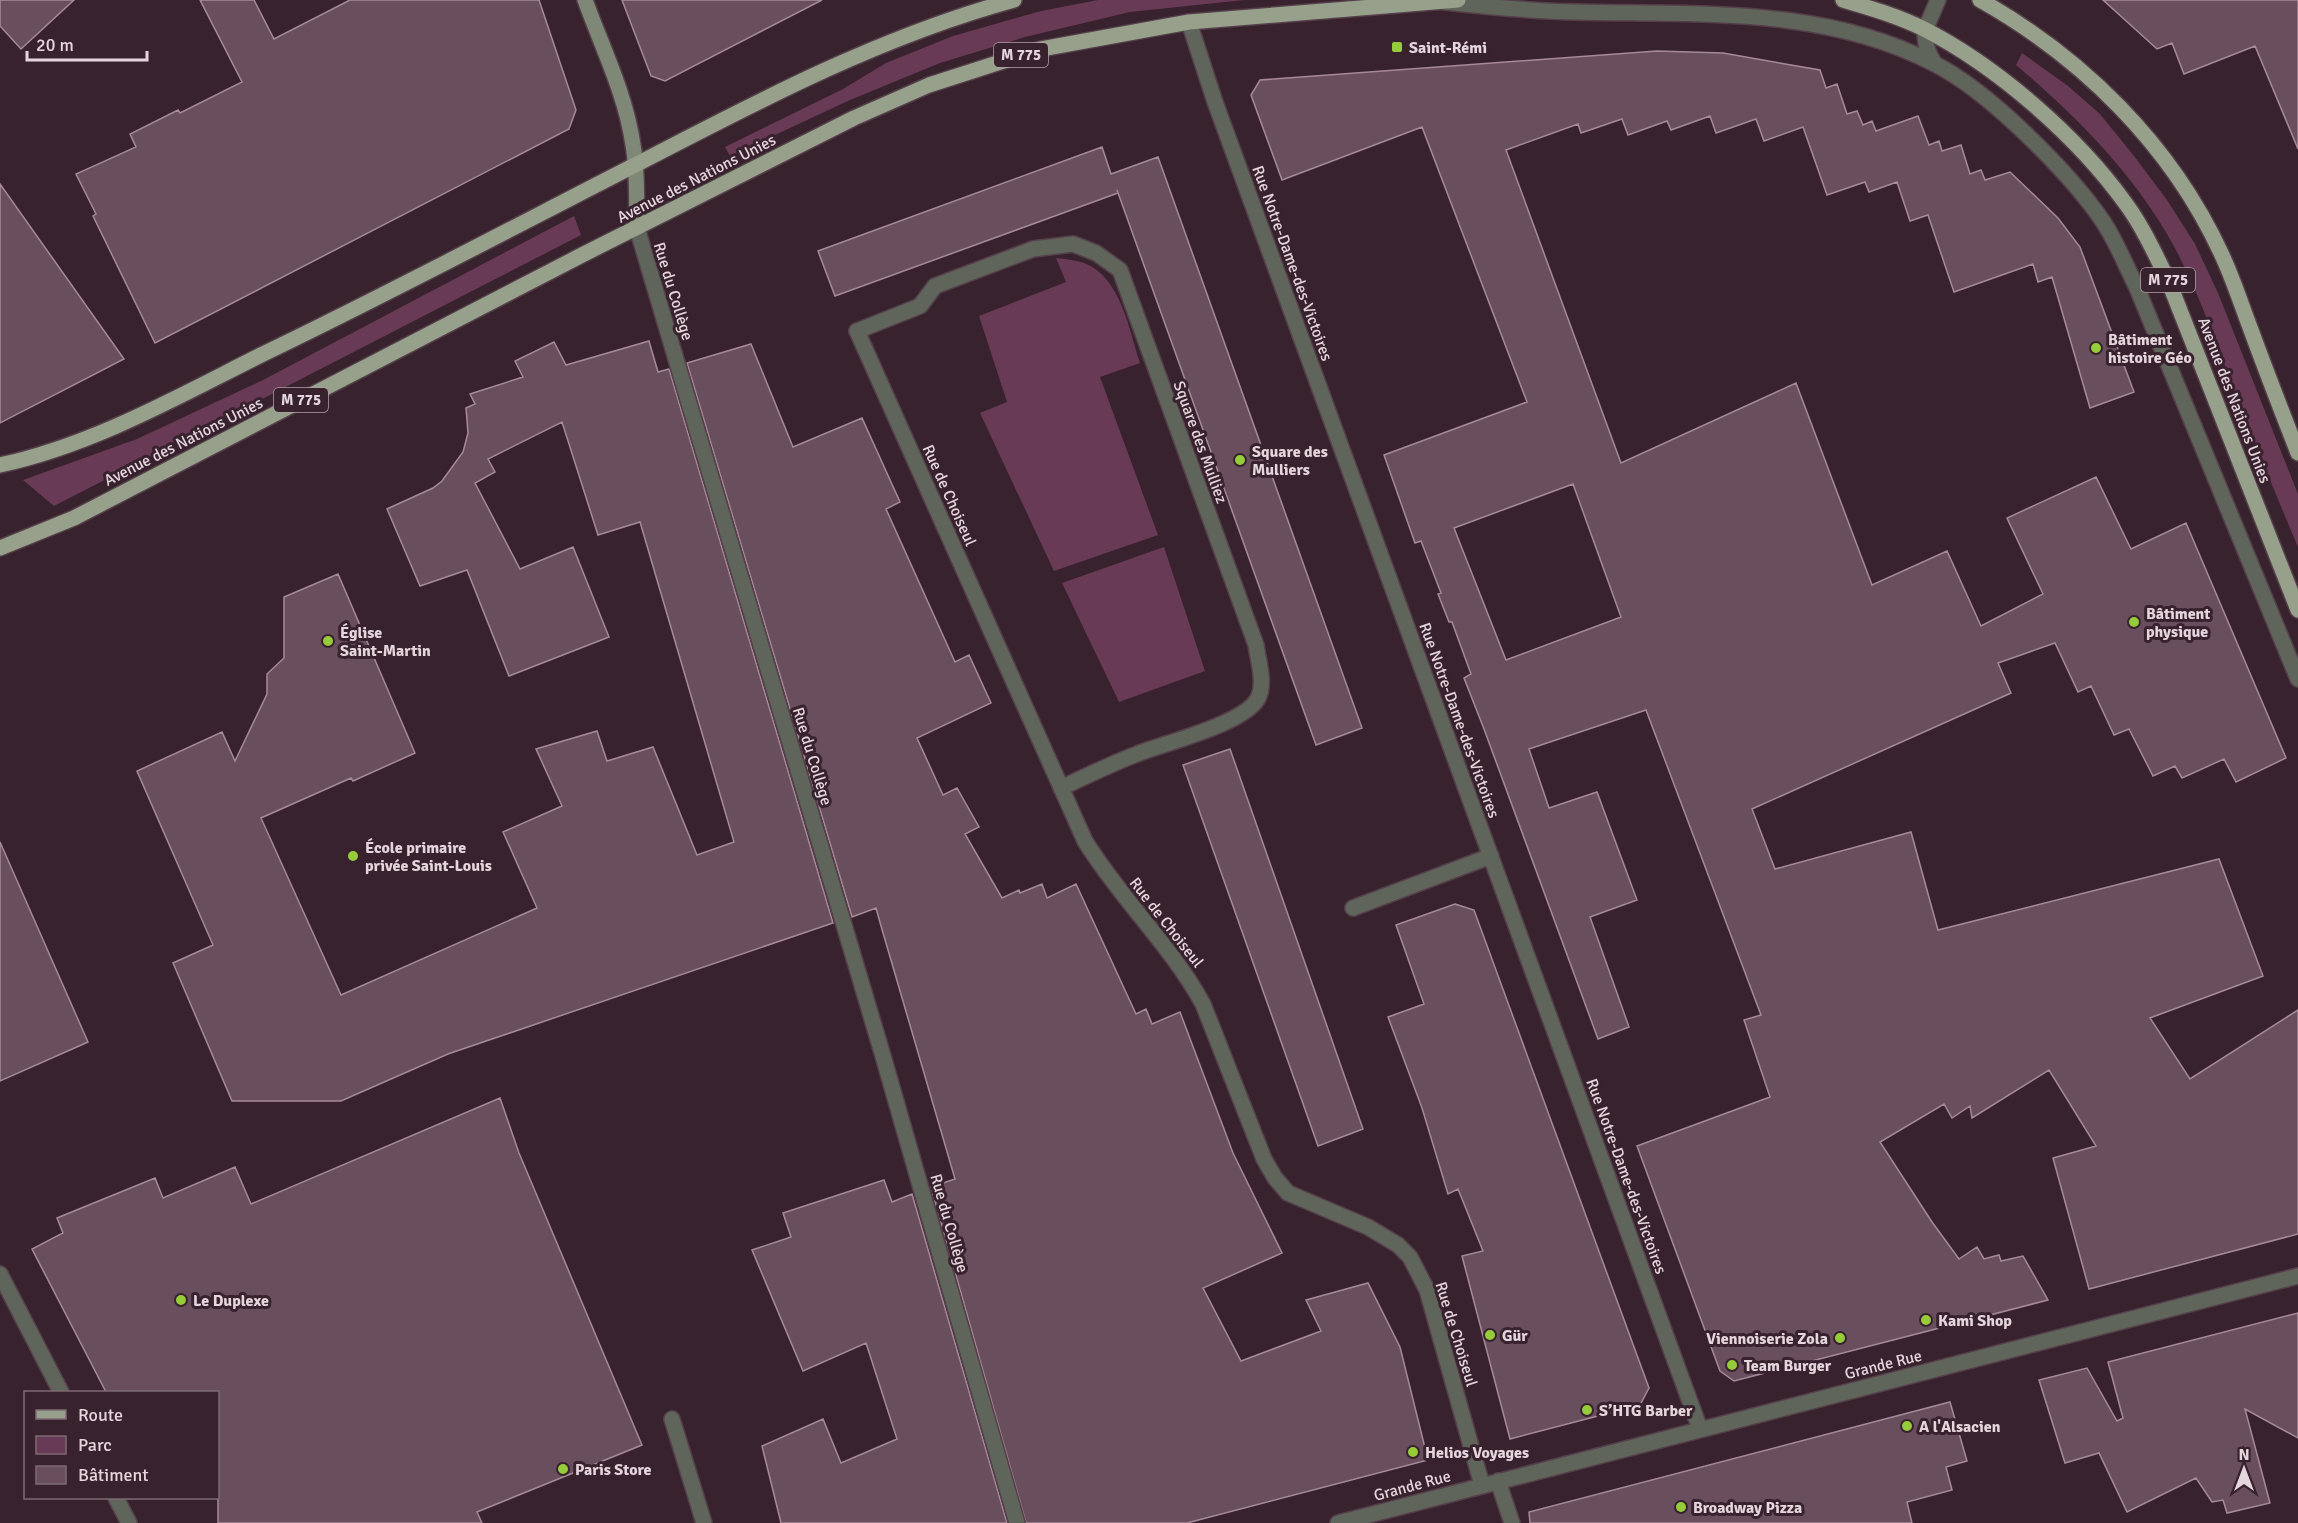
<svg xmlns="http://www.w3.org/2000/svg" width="2298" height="1523" font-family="Signika,sans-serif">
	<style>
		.green { fill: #693a55 }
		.building { fill: #694f5d; stroke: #a68a98; stroke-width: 1.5; fill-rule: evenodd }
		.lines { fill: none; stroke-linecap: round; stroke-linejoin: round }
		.lane-casing { stroke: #543f4a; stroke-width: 18 }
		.street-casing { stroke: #543f4a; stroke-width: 18 }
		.secondary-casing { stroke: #543f4a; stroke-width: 18 }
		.primary-casing { stroke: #543f4a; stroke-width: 18 }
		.lane { stroke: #60655b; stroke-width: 15 }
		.street { stroke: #60655b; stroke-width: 15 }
		.secondary { stroke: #7f8776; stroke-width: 15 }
		.primary { stroke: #96a08a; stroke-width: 15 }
		.poi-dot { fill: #96cc3a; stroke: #38222e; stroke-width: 2 }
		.labels { text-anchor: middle; stroke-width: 6; stroke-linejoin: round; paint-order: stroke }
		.shield { fill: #38222e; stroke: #b1a0a8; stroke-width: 1.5 }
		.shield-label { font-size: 15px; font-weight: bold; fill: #e5d6dd }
		.poi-label { font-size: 16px; font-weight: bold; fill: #e5d6dd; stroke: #38222e; text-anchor: start }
		.street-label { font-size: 16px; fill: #e5d6dd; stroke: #38222e }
	</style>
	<rect width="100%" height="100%" fill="#38222e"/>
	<path class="green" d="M 1098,0 L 1244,0 L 1130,12 L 1025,37 L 940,63 L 850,100 L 730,156 L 725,147 L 843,89 L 886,63 L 953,36 L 1041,11 Z
		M 2022,53 L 2068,86 L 2100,114 L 2134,156 L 2167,200 L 2195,244 L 2218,293 L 2298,494 L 2298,547 C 2277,497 2256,447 2236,396 C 2215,341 2197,285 2167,234 C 2129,169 2073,113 2016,65 Z
		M 574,216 L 581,235 L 54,506 L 23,480 L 137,439 L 263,380 Z
		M 1056,258 C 1065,259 1075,260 1084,263 C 1121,277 1129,330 1140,363 L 1100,377 L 1158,535 L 1054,571 L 980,413 L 1007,402 L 979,316 L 1066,282 Z
		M 1164,547 L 1205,671 L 1119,702 L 1062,583 Z"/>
	<path class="building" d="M 0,0 L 74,0 L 21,49 L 0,26 Z
		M 200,0 L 254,0 L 274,39 L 350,0 L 539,0 L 576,110 L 569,129 L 155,343 L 93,216 L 96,214 L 76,174 L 136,147 L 130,134 L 178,110 L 180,113 L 242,82 Z
		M 622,0 L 822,0 L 665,81 L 651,76 Z
		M 2103,0 L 2298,0 L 2298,149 L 2255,46 L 2184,74 L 2172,43 L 2157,49 Z
		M 1657,51 L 1723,53 L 1820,70 L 1826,88 L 1837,84 L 1847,114 L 1857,111 L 1863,125 L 1872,121 L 1876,131 L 1918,116 L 1929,145 L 1939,141 L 1942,151 L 1961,145 L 1970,174 L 1981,170 L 1985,180 L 2010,172 L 2058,218 L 2080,247 L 2134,392 L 2090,408 L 2052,277 L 2038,282 L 2033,264 L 1954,292 L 1928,215 L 1910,221 L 1897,182 L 1869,192 L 1865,182 L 1827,195 L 1803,127 L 1764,141 L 1756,119 L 1716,133 L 1710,116 L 1671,130 L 1667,121 L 1628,135 L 1622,119 L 1581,133 L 1578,124 L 1506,150 L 1621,463 L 1796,383 L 1872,585 L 1947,551 L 1981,626 L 2043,594 L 2007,518 L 2096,477 L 2131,549 L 2186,523 L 2286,758 L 2236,782 L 2224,759 L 2182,778 L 2175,766 L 2153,776 L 2129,729 L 2114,735 L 2091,686 L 2078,692 L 2055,643 L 1998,663 L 2011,693 L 1752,809 L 1775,869 L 1911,832 L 1938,930 L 2219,859 L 2263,976 L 2150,1018 L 2190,1079 L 2298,1010 L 2298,1234 L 2089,1289 L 2053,1158 L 2096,1146 L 2049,1070 L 1972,1118 L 1970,1106 L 1952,1118 L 1944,1104 L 1880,1142 L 1932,1222 L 1959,1259 L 1977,1247 L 1984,1259 L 1999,1255 L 2001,1261 L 2023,1256 L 2048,1300 L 1734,1381 L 1720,1371 L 1637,1146 L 1770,1097 L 1744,1020 L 1761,1015 L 1646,710 L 1529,749 L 1549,808 L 1597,792 L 1637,900 L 1590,917 L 1629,1027 L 1598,1039 L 1484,729 L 1464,678 L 1471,674 L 1452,622 L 1449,622 L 1438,594 L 1441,593 L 1421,541 L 1415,543 L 1384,455 L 1527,402 L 1422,127 L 1282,180 L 1251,95 L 1260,80 ZM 1573,484 L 1621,617 L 1506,660 L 1454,528 Z
		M 1102,147 L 1111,174 L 1158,157 L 1362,728 L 1316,745 L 1117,190 L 1118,193 L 835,296 L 818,251 Z
		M 0,184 L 124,359 L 0,423 Z
		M 649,341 L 658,372 L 669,369 L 833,923 L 448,1054 L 341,1101 L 232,1101 L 173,963 L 213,945 L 137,771 L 222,732 L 235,761 L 267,694 L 267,674 L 284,658 L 284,597 L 338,574 L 415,753 L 353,781 L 351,778 L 261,818 L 341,995 L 537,908 L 503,832 L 562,806 L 536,749 L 597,731 L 607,761 L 653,747 L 697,855 L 734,842 L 640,522 L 598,535 L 562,422 L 488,459 L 495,472 L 475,483 L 520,569 L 573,547 L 609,637 L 509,676 L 467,570 L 420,586 L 387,509 L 433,488 L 442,481 L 463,452 L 468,433 L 466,408 L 475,404 L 470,394 L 523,377 L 515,361 L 554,342 L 566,365 Z
		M 751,344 L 793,447 L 862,418 L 900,502 L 886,509 L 955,662 L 969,655 L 991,703 L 917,738 L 943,795 L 957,788 L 979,827 L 965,834 L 1002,898 L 1019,890 L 1020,893 L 1042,884 L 1047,898 L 1076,884 L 1136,1014 L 1146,1009 L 1152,1024 L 1180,1012 L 1233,1153 L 1282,1253 L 1203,1288 L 1241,1361 L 1321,1331 L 1306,1300 L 1368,1283 L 1400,1347 L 1428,1460 L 1187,1523 L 1026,1523 L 931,1187 L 955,1179 L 881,926 L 876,908 L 852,917 L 687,363 Z
		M 1230,749 L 1363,1129 L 1318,1146 L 1183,765 Z
		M 0,842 L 88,1042 L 0,1081 Z
		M 1455,904 L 1474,910 L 1649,1388 L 1640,1405 L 1510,1439 L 1462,1256 L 1483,1251 L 1458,1189 L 1448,1194 L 1422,1108 L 1388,1017 L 1424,1004 L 1396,925 Z
		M 500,1098 L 519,1153 L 642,1445 L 477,1512 L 482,1523 L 218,1523 L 218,1392 L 106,1392 L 32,1249 L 63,1233 L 57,1218 L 155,1178 L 163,1198 L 235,1167 L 251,1204 Z
		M 884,1180 L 892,1202 L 912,1194 L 1007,1523 L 781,1523 L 762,1446 L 823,1419 L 841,1463 L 897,1439 L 866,1343 L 803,1371 L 752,1250 L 791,1237 L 783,1213 Z
		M 2298,1313 L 2298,1438 L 2245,1409 L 2270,1503 L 2227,1513 L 2223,1500 L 2212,1502 L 2196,1478 L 2127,1512 L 2099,1453 L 2065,1463 L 2039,1380 L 2087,1368 L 2117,1421 L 2123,1418 L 2108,1362 Z
		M 1950,1402 L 1967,1461 L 1946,1467 L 1952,1490 L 1907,1502 L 1912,1523 L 1530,1523 L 1529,1512 Z"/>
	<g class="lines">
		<g class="lane-casing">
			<path id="lane" d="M 1445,2 C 1489,7 1532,11 1576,12 C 1696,15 1823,6 1933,63 C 1967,80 1999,108 2026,134 C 2054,161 2082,190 2104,223 C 2117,243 2126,266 2137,288 L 2298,679
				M 1925,30 C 1925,44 1927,52 1935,64
				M 857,331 L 920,306 L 935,286 L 1033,249 L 1073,244 L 1096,253 L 1120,270 L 1256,645 C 1258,660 1265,681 1259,696 C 1249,723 1164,743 1137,754 C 1111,764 1086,776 1061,788"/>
		</g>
		<g class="street-casing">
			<path id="street" d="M 1189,22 L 1215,102 L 1700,1429
				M 1925,30 L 1938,0
				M 637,228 L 883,1056 L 1017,1523
				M 857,331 L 1085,841 C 1120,898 1170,944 1203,1004 L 1264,1159 L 1275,1178 L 1288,1193 L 1368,1227 L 1398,1245 L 1410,1257 L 1427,1290 L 1482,1485
				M 1353,908 L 1491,856
				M 0,1274 L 61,1392
				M 672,1419 L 704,1523
				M 1498,1481 L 1512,1523
				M 116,1498 L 129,1523
				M 1338,1523 L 2298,1276"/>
		</g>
		<g class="secondary-casing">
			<path id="secondary" d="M 585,0 C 602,47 626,95 633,145 C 638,172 636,200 637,228"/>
		</g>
		<g class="primary-casing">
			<path id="primary" d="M 1843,0 C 1870,8 1898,16 1924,29 C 1998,67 2078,137 2126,204 C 2143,227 2155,254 2168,280 L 2298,610
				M 1980,0 C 2083,58 2171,145 2221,253 C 2233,278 2241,304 2251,330 C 2266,371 2282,412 2298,453
				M 0,465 C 93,445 179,396 263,354 C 390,293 514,227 639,163 C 760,100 882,36 1014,0
				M 0,548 L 74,518 L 582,255 L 854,118 L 929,85 L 1041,49 L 1189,22 L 1458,0"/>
		</g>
		<use href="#lane" class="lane"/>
		<use href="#street" class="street"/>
		<use href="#secondary" class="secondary"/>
		<use href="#primary" class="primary"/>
	</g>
	<g class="poi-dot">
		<rect x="1391" y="41" width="12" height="12" rx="3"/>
		<circle cx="2096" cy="348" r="6"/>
		<circle cx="1240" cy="460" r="6"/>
		<circle cx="2134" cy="622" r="6"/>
		<circle cx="328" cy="641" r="6"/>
		<circle cx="353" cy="856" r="6"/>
		<circle cx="181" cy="1300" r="6"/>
		<circle cx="1926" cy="1320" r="6"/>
		<circle cx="1490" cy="1335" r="6"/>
		<circle cx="1840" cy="1338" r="6"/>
		<circle cx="1732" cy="1365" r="6"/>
		<circle cx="1587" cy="1410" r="6"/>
		<circle cx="1907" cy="1426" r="6"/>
		<circle cx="1413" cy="1452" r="6"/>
		<circle cx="563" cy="1469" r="6"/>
		<circle cx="1681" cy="1507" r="6"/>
	</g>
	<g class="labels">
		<g class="shield">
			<rect x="994" y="43" width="54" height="24" rx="4.5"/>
			<rect x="2141" y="268" width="54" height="24" rx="4.5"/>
			<rect x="274" y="388" width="54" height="24" rx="4.5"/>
		</g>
		<g class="shield-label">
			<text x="1021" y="60">M 775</text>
			<text x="2168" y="285">M 775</text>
			<text x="301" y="405">M 775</text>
		</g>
		<g class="poi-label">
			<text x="1409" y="53">Saint-Rémi</text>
			<text x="2108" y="345">Bâtiment<tspan x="2108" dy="18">histoire Géo</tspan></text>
			<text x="1252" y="457">Square des<tspan x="1252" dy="18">Mulliers</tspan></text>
			<text x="2146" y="619">Bâtiment<tspan x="2146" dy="18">physique</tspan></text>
			<text x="340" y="638">Église<tspan x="340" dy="18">Saint-Martin</tspan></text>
			<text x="365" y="853">École primaire<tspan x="365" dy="18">privée Saint-Louis</tspan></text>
			<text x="193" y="1306">Le Duplexe</text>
			<text x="1938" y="1326">Kami Shop</text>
			<text x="1502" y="1341">Gür</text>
			<text x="1828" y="1344" text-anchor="end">Viennoiserie Zola</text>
			<text x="1744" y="1371">Team Burger</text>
			<text x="1599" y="1416">S’HTG Barber</text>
			<text x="1919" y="1432">A l'Alsacien</text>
			<text x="1425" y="1458">Helios Voyages</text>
			<text x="575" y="1475">Paris Store</text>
			<text x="1693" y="1513">Broadway Pizza</text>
		</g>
		<g class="street-label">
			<text transform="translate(696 178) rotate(-27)" y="6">Avenue des Nations Unies</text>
			<text transform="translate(1293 263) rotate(70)" y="6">Rue Notre-Dame-des-Victoires</text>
			<text transform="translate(674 291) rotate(73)" y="6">Rue du Collège</text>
			<text transform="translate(2235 400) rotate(69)" y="6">Avenue des Nations Unies</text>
			<text transform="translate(183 441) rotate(-27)" y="6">Avenue des Nations Unies</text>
			<text transform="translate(1201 442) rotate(70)" y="6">Square des Mulliez</text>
			<text transform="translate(950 495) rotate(66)" y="6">Rue de Choiseul</text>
			<text transform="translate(1460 720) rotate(70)" y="6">Rue Notre-Dame-des-Victoires</text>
			<text transform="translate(813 756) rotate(73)" y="6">Rue du Collège</text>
			<text transform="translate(1167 922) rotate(52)" y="6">Rue de Choiseul</text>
			<text transform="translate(1627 1176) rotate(70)" y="6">Rue Notre-Dame-des-Victoires</text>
			<text transform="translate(950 1223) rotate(74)" y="6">Rue du Collège</text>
			<text transform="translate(1457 1334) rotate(73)" y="6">Rue de Choiseul</text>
			<text transform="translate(1883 1364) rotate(-14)" y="6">Grande Rue</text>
			<text transform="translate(1412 1485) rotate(-15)" y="6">Grande Rue</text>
		</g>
	</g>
	<rect x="24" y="1391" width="195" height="108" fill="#38222e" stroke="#7d6a74" stroke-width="1.5"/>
	<rect x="36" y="1410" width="30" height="9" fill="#96a08a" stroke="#7d6a74" stroke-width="1.5"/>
	<text x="78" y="1421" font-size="18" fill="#e5d6dd">Route</text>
	<rect x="36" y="1436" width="30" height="18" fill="#693a55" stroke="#7d6a74" stroke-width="1.5"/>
	<text x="78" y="1451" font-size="18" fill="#e5d6dd">Parc</text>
	<rect x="36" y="1466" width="30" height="18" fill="#694f5d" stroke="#7d6a74" stroke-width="1.5"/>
	<text x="78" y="1481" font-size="18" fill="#e5d6dd">Bâtiment</text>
	<g transform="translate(2244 1469)" stroke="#38222e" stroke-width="4.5" paint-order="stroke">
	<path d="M0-4.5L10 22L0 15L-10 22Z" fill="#e5d6dd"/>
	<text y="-9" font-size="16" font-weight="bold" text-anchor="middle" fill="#e5d6dd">N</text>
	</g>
	<path d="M27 51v9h120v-9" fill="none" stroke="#e5d6dd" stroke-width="3"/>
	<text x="36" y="51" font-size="18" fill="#e5d6dd" stroke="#38222e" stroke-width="4.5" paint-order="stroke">20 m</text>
</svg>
